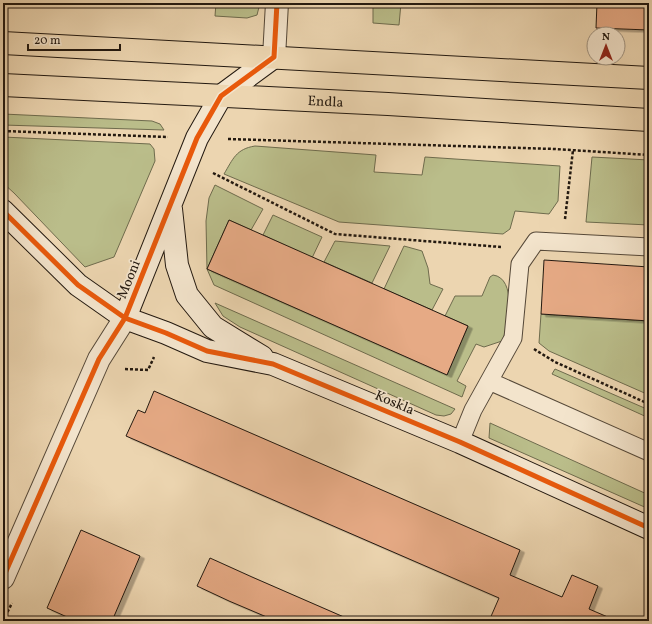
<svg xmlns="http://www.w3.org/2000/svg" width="652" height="624" font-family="Vollkorn,serif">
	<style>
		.green { fill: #babd8a; stroke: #6e6b4d }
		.building { fill: #e6aa85; stroke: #231910; filter: url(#shadow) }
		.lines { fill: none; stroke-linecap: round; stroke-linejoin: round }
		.lane-casing { stroke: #554838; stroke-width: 19 }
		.street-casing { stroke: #554838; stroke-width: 24 }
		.secondary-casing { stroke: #231910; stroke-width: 24 }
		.primary-casing { stroke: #231910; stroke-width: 24 }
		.path { stroke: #231910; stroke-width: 2.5; stroke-dasharray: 3 2; stroke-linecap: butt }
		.lane { stroke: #f3e4cc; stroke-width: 17 }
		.street { stroke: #f3e4cc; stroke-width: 22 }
		.secondary { stroke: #f3e4cc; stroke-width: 22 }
		.primary { stroke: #ecd5b0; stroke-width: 22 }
		.cycleway-casing { stroke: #f3e4cc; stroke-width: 8 }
		.cycleway { stroke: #e8590c; stroke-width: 5 }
		.labels { text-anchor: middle; stroke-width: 3.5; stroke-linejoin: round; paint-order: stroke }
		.street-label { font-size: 14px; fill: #231910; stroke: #f3e4cc }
	</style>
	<defs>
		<filter id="shadow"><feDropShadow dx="4.5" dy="2.5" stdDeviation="0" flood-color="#0004"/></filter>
	</defs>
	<rect width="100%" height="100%" fill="#ecd5b0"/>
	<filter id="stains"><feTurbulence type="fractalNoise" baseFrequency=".005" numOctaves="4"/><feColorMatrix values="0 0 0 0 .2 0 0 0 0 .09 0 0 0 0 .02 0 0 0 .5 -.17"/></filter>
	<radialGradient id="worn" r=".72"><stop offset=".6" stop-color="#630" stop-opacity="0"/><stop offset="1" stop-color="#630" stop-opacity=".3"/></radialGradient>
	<path class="green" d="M 216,3 L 260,3 L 257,15 L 247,18 L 215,16 Z
		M 373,3 L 401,3 L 399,25 L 373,23 Z
		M 3,114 L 152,121 L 160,124 L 164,130 L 3,125 Z
		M 3,137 L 150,144 L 154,149 L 155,161 L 114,257 L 85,267 L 14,193 L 3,183 Z
		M 255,146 L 376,155 L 374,172 L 422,175 L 425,157 L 560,166 L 558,201 L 549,214 L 515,211 L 510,229 L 503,234 L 339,222 L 224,174 C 233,159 236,149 255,146 Z
		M 592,157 L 649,160 L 649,225 L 586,222 Z
		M 215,185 L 263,209 L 251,230 L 229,220 L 207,269 L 447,374 L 468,326 L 445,316 L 455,296 L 482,296 L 490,277 L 493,275 C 517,278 509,326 502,341 L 484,347 L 476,344 L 457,381 L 466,386 L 462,397 L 214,285 L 207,269 L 206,221 L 209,198 Z
		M 273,215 L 322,237 L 312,258 L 263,235 Z
		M 335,241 L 390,246 L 372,283 L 324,262 Z
		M 404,246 L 422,251 L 428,268 L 430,284 L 443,289 L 432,310 L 384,289 Z
		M 215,303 L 455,409 L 451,414 L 444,416 L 436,415 L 240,327 L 223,316 Z
		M 541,314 L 649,321 L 649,395 L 549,351 L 539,343 Z
		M 555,369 L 649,410 L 649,418 L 552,374 Z
		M 490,423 L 649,495 L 649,509 L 489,438 Z"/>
	<path class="building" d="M 597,3 L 649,3 L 649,30 L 596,28 Z
		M 229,220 L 468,326 L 447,375 L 207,269 Z
		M 544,260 L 649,267 L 649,321 L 541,314 Z
		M 154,391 L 520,550 L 510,575 L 562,597 L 572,575 L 598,586 L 589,609 L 617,621 L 489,621 L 499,598 L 126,436 L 138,410 L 145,413 Z
		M 81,530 L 140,556 L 112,621 L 76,621 L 47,608 Z
		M 210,558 L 252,577 L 353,621 L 276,621 L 229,601 L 197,586 Z"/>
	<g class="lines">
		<g class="lane-casing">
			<path id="lane" d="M 489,381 L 649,452
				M 460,442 L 473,410 L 513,338 L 520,264 L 536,241 L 649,247"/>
		</g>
		<g class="street-casing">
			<path id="street" d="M 274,57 L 277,3
				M 3,578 L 99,359 L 125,318"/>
		</g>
		<g class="secondary-casing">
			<path id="secondary" d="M 171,209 L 177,265 L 187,295 L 213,327 L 262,357
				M 3,211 L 78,285 L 125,318 L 166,333 L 207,351 L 273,364 L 460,442 L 649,528
				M 125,318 L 197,138 L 221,96 L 274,57"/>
		</g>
		<g class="primary-casing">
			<g id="primary">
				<path d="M 3,43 L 649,78"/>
				<path id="s1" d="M 3,85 L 388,104 L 649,120"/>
			</g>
		</g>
		<path class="path" d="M 3,131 L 168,137
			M 228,139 L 555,149 L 649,155
			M 213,173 L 335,234 L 501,247
			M 565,219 L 573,150
			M 534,349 L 555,362 L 649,404
			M 125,369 L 148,370 L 154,357
			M 3,621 L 12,603"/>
		<use href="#lane" class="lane"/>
		<use href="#street" class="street"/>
		<use href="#secondary" class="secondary"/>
		<use href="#primary" class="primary"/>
		<g class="cycleway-casing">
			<path id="cycleway" d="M 3,211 L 78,285 L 125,318 L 166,333 L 207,351 L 273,364 L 460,442 L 649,528
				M 3,578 L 99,359 L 125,318 L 197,138 L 221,96 L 274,57 L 277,3"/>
		</g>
		<use href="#cycleway" class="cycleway"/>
	</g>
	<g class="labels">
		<g class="street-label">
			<text dy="5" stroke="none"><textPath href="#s1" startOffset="323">Endla</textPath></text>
			<text transform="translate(128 279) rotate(-68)" y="5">Mooni</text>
			<text transform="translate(395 402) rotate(23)" y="5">Koskla</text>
		</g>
	</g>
	<rect width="652" height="624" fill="none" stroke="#ecd5b0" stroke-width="16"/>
	<rect x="4" y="4" width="644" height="616" fill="none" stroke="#231910" stroke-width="2"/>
	<rect x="8" y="8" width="636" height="608" fill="none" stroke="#231910"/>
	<g transform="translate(606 46)"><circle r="19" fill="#f3e4cc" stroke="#a09381"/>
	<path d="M0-3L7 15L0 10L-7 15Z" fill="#8f2418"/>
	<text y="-6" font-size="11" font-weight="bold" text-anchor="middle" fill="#231910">N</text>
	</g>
	<path d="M28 44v6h92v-6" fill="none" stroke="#231910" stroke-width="2"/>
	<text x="34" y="44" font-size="12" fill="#231910" stroke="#f3e4cc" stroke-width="3" paint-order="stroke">20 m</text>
	<rect width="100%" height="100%" filter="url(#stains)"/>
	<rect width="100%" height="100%" fill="url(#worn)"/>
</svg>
